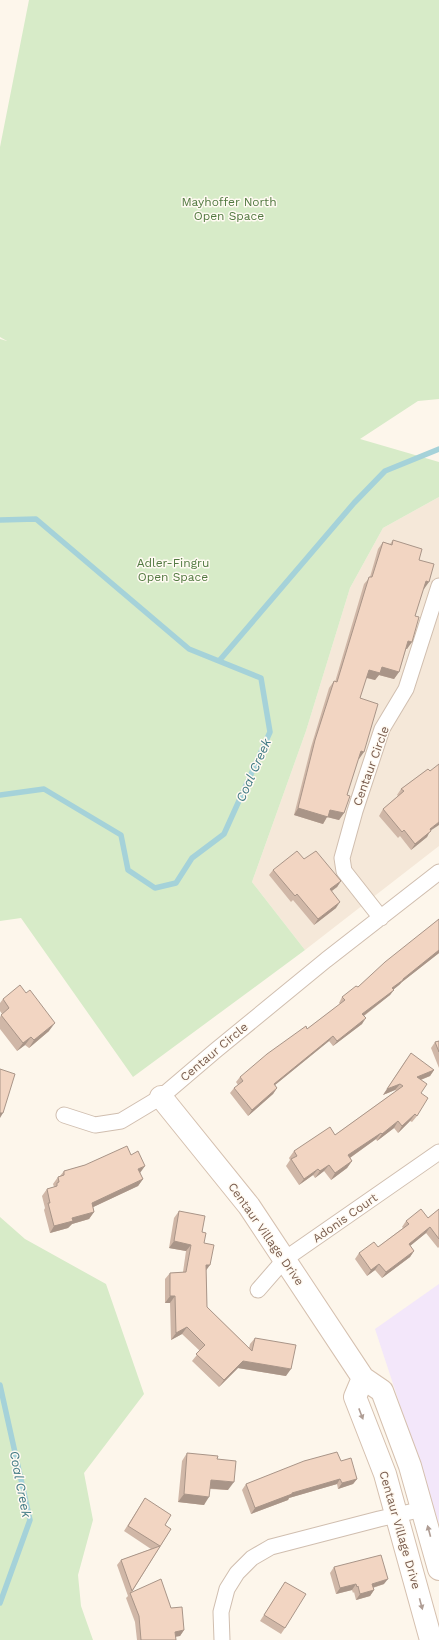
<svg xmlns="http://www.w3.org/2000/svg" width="439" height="1640" font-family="'Work Sans',sans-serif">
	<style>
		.residential { fill: #f5e8d9 }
		.education { fill: #f3e7fa }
		.green { fill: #d7ebc8 }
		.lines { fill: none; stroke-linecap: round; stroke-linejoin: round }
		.stream { stroke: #a5d2d9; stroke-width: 5.5 }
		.street-casing { stroke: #d0beaf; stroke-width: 17 }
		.secondary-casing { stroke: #d5c0af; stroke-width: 24 }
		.street { stroke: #fff; stroke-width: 15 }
		.secondary { stroke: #fff; stroke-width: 22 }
		.wall { fill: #d0b7a7 }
		.shaded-wall { fill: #a99588 }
		.building { fill: #f2d5c2; stroke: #a99588 }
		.oneway { fill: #af9d94 }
		.labels { text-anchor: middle; stroke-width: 3; stroke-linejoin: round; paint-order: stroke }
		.park-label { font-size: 12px; fill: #527941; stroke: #fffaf2 }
		.street-label { font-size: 12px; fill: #795c4d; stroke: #fffaf2 }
		.water-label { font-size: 13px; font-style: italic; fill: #437b85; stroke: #fffaf2 }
	</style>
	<rect width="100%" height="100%" fill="#fdf6eb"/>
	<path class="residential" d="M 439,497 L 439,846 L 305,950 L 252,882 L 306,731 L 350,588 L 383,528 Z"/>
	<path class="education" d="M 439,1284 L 439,1524 L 375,1329 Z"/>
	<path class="green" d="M 29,0 L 439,0 L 439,399 L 418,401 L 360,439 L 439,462 L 439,497 L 383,528 L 350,588 L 306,731 L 252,882 L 305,950 L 133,1077 L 21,918 L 0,921 L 0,339 L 7,341 L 0,337 L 0,147 Z
		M 0,1217 L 25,1239 L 106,1284 L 144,1394 L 84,1473 L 93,1520 L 78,1575 L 81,1606 L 93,1640 L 0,1640 Z"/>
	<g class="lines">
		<path class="stream" d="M 0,520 L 36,519 L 189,649 L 261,678 L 270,732 L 224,834 L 192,858 L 176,883 L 155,888 L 128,870 L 121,835 L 44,789 L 0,795
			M 219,661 L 354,503 L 385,471 L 439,449
			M 0,1385 L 30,1520 L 0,1603"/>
		<g class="street-casing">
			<path id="street" d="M 381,918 L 344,871 L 342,858 L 355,811 L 382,729 L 406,689 L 439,586
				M 64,1115 L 95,1125 L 121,1121 L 161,1097 L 215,1051 L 326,960 L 439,872
				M 258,1290 L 285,1259 L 439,1152
				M 222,1640 L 221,1612 L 227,1589 L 237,1573 L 252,1558 L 271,1547 L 379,1519 L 423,1509"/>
		</g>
		<g class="secondary-casing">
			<path id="secondary" d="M 161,1097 L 249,1206 L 363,1378 L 382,1391 L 410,1466 L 439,1569
				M 363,1378 L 355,1397 L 385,1474 L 431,1640"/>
		</g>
		<use href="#street" class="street"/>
		<use href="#secondary" class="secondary"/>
	</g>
	<path class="wall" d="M 393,540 L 419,560 L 424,589 L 423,589 L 415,616 L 407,649 L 406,649 L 399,672 L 394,679 L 379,675 L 375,680 L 366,678 L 360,698 L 359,759 L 358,759 L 347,795 L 344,813 L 339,820 L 327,817 L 323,824 L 294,815 L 311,747 L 329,688 L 334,681 L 335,682 L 364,584 L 370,577 L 378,549 L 383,542 L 390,544 Z
		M 428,769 L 430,831 L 427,837 L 411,850 L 400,836 L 398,838 L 379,816 L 383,809 L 398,796 L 397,795 L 401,789 Z
		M 304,859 L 341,881 L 337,887 L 332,891 L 336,908 L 314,925 L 293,900 L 291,902 L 269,875 L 273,870 Z
		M 439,919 L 439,953 L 402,982 L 399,985 L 394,989 L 390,995 L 364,1016 L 362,1024 L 333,1046 L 329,1041 L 275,1085 L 277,1088 L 273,1094 L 248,1116 L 230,1093 L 234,1088 L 238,1085 L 236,1082 L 240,1077 L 307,1029 L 340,1004 L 339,1003 L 342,997 L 358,987 Z
		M 3,999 L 49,1031 L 29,1048 L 25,1045 L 17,1051 L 0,1029 L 0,1017 L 2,1014 L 0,1011 L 0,1003 Z
		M 439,1041 L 439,1068 L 431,1048 L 435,1042 Z
		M 406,1060 L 434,1070 L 430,1076 L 421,1080 L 421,1093 L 417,1116 L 412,1122 L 410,1121 L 398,1133 L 394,1128 L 377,1141 L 376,1139 L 350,1158 L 352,1161 L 347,1168 L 331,1180 L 324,1171 L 315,1178 L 313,1175 L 299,1185 L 286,1166 L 290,1160 L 289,1158 L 294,1151 L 335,1135 L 396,1091 L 395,1090 L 383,1095 Z
		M 85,1165 L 140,1173 L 143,1179 L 138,1186 L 93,1207 L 94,1212 L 89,1219 L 72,1224 L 68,1228 L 50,1233 L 44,1210 L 45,1208 L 42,1196 L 47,1189 L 53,1187 L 54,1187 L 53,1184 L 58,1177 L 60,1176 L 64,1171 Z
		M 439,1209 L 439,1247 L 438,1248 L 426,1233 L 410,1246 L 414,1251 L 410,1257 L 382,1278 L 375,1270 L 367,1276 L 355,1259 L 359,1253 L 378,1247 L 403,1228 L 402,1227 L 406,1221 L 428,1218 Z
		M 179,1211 L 202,1232 L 204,1243 L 206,1270 L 207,1307 L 249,1348 L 250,1344 L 255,1338 L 286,1376 L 238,1368 L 219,1387 L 192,1361 L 200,1351 L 182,1334 L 171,1340 L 170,1303 L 165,1303 L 165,1279 L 170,1273 L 183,1272 L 186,1251 L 169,1248 L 174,1218 Z
		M 187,1453 L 217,1459 L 228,1490 L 210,1489 L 204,1505 L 178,1502 L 182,1461 Z
		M 341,1461 L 357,1479 L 353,1484 L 338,1489 L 337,1484 L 289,1498 L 288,1500 L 251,1514 L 242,1490 L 246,1484 Z
		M 145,1498 L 165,1525 L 171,1529 L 132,1592 L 171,1608 L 184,1630 L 180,1636 L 175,1637 L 176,1640 L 137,1640 L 135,1622 L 126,1598 L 128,1596 L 117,1565 L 121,1560 L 151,1549 L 124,1531 Z
		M 334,1567 L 384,1584 L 373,1588 L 374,1590 L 370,1596 L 356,1600 L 354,1592 L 353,1593 L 352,1590 L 336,1594 L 330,1573 Z
		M 285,1582 L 285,1628 L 281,1634 L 260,1621 Z"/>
	<path class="shaded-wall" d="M 426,581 L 429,582 L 424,589 L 421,588 Z
		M 408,641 L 412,642 L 407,649 L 403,648 Z
		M 382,667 L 399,672 L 394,679 L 379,675 L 375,680 L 364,677 L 369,670 Z
		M 361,751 L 364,752 L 359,759 L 356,758 Z
		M 298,808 L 330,810 L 344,813 L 339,820 L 327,817 L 323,824 L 294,815 Z
		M 439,822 L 439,825 L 430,831 L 427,837 L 411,850 L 415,844 L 430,829 Z
		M 341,881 L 337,887 L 326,895 L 330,889 Z
		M 340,902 L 336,908 L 314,925 L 318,919 Z
		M 439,950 L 439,953 L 402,982 L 399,985 L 388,994 L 392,988 L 403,979 Z
		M 394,990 L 390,995 L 358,1020 L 362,1014 Z
		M 366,1018 L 362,1024 L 333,1046 L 337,1041 Z
		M 55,1023 L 49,1031 L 29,1048 L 34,1040 Z
		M 333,1036 L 329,1041 L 270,1089 L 274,1084 Z
		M 31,1037 L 25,1045 L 17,1051 L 23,1043 Z
		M 434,1070 L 430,1076 L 412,1083 L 417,1077 Z
		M 400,1084 L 395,1090 L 383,1095 L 387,1089 Z
		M 277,1088 L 273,1094 L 248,1116 L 252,1110 Z
		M 0,1113 L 3,1113 L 0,1118 Z
		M 415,1114 L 410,1121 L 398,1133 L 402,1126 Z
		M 398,1121 L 394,1128 L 377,1141 L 382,1134 Z
		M 381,1133 L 376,1139 L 344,1162 L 348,1155 Z
		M 352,1161 L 347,1168 L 331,1180 L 335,1173 Z
		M 329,1165 L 324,1171 L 315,1178 L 320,1171 Z
		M 145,1166 L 140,1173 L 133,1176 L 138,1169 Z
		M 318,1169 L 313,1175 L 299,1185 L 304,1179 Z
		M 143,1179 L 138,1186 L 87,1210 L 92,1203 Z
		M 94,1212 L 89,1219 L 72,1224 L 68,1228 L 50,1233 L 54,1226 L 72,1218 Z
		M 430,1227 L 426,1233 L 405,1250 L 409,1244 Z
		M 174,1241 L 191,1245 L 186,1251 L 169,1248 Z
		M 414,1251 L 410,1257 L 382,1278 L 386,1272 Z
		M 379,1264 L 375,1270 L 367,1276 L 371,1270 Z
		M 206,1265 L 210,1265 L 205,1272 Z
		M 170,1296 L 175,1296 L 170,1303 L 165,1303 Z
		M 187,1327 L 182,1334 L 171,1340 L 176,1333 Z
		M 243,1361 L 291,1369 L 286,1376 L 238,1368 L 219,1387 L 224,1380 Z
		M 340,1479 L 337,1484 L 289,1498 L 288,1500 L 251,1514 L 255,1508 L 292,1493 Z
		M 357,1479 L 353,1484 L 338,1489 L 342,1483 Z
		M 211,1480 L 234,1482 L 228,1490 L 205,1488 Z
		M 184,1494 L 209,1497 L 204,1505 L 178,1502 Z
		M 388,1579 L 384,1584 L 368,1589 L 372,1584 Z
		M 356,1584 L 352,1590 L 336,1594 L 340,1588 Z
		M 374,1590 L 370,1596 L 356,1600 L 360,1594 Z
		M 184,1630 L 180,1636 L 171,1637 L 175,1632 Z"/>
	<path class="building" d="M 393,540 L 422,549 L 419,560 L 434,564 L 429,582 L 426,581 L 415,616 L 419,617 L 412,642 L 408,641 L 399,672 L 382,667 L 380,673 L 369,670 L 360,698 L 378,704 L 364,752 L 361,751 L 347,795 L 350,796 L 344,813 L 330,810 L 328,817 L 298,808 L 315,740 L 334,681 L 337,682 L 369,577 L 372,577 L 383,542 L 392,545 Z
		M 439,764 L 439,822 L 430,829 L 431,831 L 415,844 L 404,830 L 402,832 L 383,809 L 404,791 L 401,789 L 428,769 L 430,771 Z
		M 297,851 L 304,859 L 316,851 L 341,881 L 330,889 L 340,902 L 318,919 L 297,894 L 295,896 L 273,870 Z
		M 439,919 L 439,950 L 403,979 L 403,980 L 392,988 L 394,990 L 362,1014 L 366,1018 L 337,1041 L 333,1036 L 274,1084 L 277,1088 L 252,1110 L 234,1088 L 243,1081 L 240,1077 L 267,1054 L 306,1026 L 307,1029 L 345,1000 L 342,997 L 356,986 L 358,987 L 385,962 Z
		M 20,985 L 26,993 L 30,990 L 55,1023 L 34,1040 L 31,1037 L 23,1043 L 1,1015 L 9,1008 L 3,999 Z
		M 439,1041 L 439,1052 L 435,1042 Z
		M 411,1053 L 434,1070 L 417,1077 L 427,1084 L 421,1093 L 428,1098 L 417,1116 L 415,1114 L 402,1126 L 398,1121 L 382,1134 L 381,1133 L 348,1155 L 352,1161 L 335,1173 L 329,1165 L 320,1171 L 318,1169 L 304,1179 L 291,1159 L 297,1156 L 294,1151 L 330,1127 L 335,1135 L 403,1086 L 400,1084 L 387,1089 Z
		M 0,1069 L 15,1074 L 3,1113 L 0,1113 Z
		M 127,1146 L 131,1155 L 138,1151 L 145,1166 L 138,1169 L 143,1179 L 92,1203 L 94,1212 L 72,1218 L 73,1221 L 54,1226 L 48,1203 L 50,1203 L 47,1189 L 57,1186 L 57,1183 L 59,1182 L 58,1177 L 64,1175 L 64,1171 L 85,1165 Z
		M 421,1209 L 428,1218 L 439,1209 L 439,1239 L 430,1227 L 409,1244 L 414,1251 L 386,1272 L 379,1264 L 371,1270 L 359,1253 L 374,1242 L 378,1247 L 409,1224 L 406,1221 Z
		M 179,1211 L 205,1216 L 202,1232 L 206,1233 L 204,1243 L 214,1245 L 210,1265 L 206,1265 L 207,1307 L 252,1351 L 255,1338 L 296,1345 L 291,1369 L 243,1361 L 224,1380 L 196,1354 L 205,1345 L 187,1327 L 176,1333 L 175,1296 L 170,1296 L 170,1273 L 186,1272 L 191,1245 L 174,1241 Z
		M 337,1452 L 341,1461 L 351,1458 L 357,1479 L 342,1483 L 340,1479 L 292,1493 L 292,1494 L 255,1508 L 246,1484 L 304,1461 Z
		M 187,1453 L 218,1456 L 217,1459 L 236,1461 L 234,1482 L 211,1480 L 209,1497 L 184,1494 Z
		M 145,1498 L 171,1515 L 165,1525 L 171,1529 L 132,1591 L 121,1560 L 160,1546 L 128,1526 Z
		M 381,1555 L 388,1579 L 372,1584 L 374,1590 L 360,1594 L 358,1586 L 357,1587 L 356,1584 L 340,1588 L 334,1567 Z
		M 161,1579 L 171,1608 L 182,1607 L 184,1630 L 175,1632 L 176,1640 L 141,1640 L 139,1616 L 130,1593 Z
		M 285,1582 L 306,1594 L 285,1628 L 264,1615 Z"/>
	<defs><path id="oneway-solid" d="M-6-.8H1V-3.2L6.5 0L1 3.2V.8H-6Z"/></defs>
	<g class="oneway">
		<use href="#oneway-solid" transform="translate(361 1414) rotate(69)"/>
		<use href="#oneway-solid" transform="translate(429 1531) rotate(-105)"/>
		<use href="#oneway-solid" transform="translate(421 1604) rotate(75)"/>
	</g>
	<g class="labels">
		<g class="park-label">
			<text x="229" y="206">Mayhoffer North<tspan x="229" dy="14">Open Space</tspan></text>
			<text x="173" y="567">Adler-Fingru<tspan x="173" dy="14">Open Space</tspan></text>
		</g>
		<g class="street-label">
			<text transform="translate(371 766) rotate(-70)" y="4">Centaur Circle</text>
			<text transform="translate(214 1052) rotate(-40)" y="4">Centaur Circle</text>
			<text transform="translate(345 1218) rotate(-35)" y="4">Adonis Court</text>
			<text transform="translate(266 1234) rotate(55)" y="4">Centaur Village Drive</text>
			<text transform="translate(400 1530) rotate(74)" y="4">Centaur Village Drive</text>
		</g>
		<g class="water-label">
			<text transform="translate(253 770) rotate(-66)" y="5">Coal Creek</text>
			<text transform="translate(21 1484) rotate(79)" y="5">Coal Creek</text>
		</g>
	</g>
</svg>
